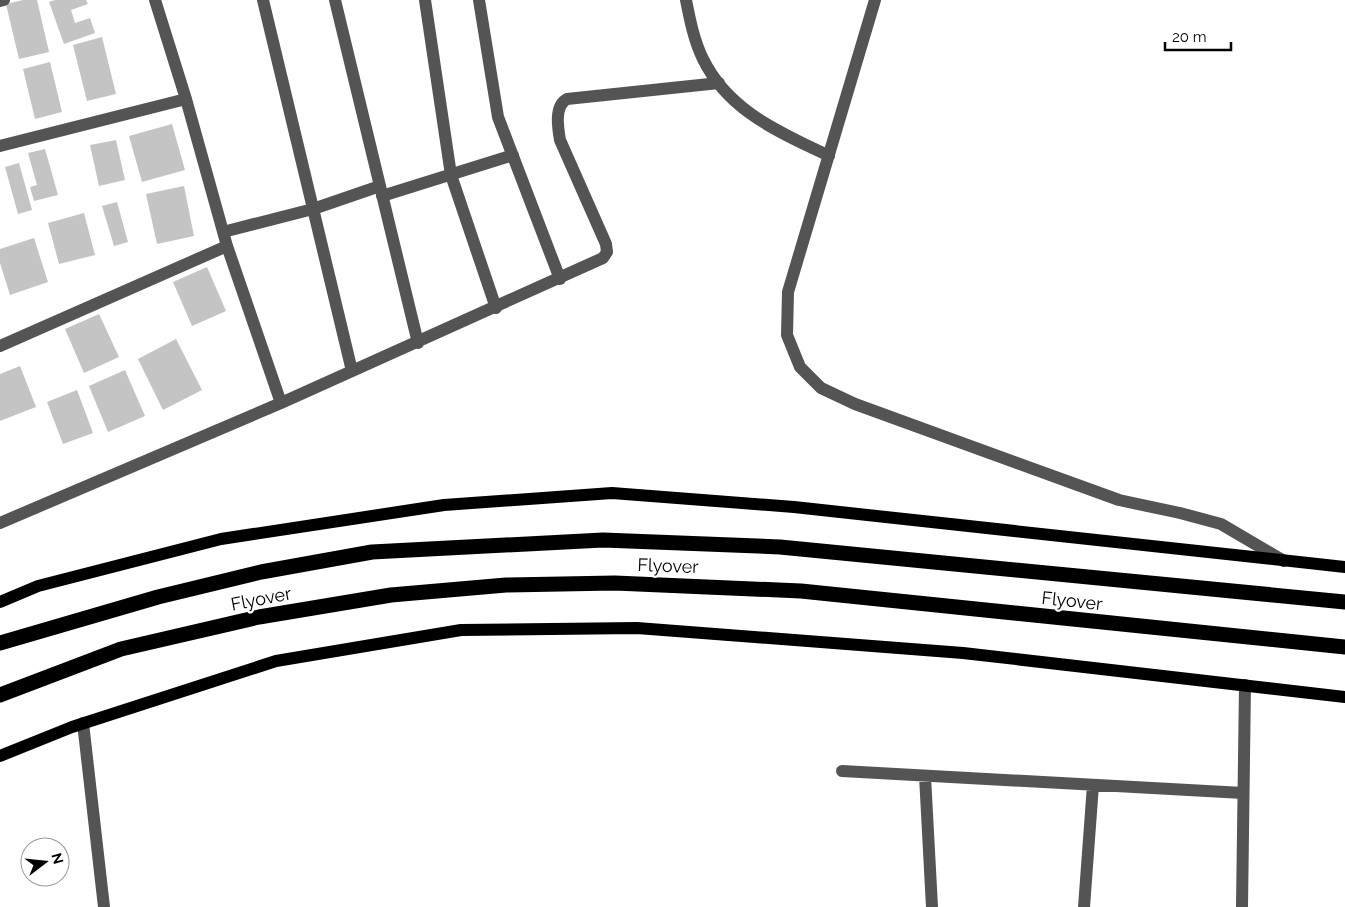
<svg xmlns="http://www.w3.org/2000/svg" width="1345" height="907" font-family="Raleway,sans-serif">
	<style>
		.building { fill: #c4c4c4 }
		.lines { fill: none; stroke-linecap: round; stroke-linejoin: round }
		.minor { stroke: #545454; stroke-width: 12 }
		.major { stroke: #000; stroke-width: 12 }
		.highway { stroke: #000; stroke-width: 15 }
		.labels { text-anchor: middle; stroke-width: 4.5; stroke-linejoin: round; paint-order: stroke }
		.street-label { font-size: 18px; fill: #000; stroke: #fff }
	</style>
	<rect width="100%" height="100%" fill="#fff"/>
	<path class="building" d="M 23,0 L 37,0 L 49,52 L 19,59 L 6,4 Z
		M 55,0 L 86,0 L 88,4 L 71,10 L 75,23 L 90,18 L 95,33 L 64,44 L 49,2 Z
		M 102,37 L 116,94 L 87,101 L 73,45 Z
		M 50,62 L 62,112 L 35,119 L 23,69 Z
		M 172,124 L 185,170 L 142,182 L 129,136 Z
		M 116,140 L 125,180 L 99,186 L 90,145 Z
		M 45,149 L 58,195 L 34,201 L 30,187 L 37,185 L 28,153 Z
		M 19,163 L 32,210 L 18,214 L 5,167 Z
		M 184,186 L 194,236 L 157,244 L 146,194 Z
		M 117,202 L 128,242 L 114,246 L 102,206 Z
		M 84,213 L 95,255 L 59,264 L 48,223 Z
		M 34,238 L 48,282 L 10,295 L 0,263 L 0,249 Z
		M 207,267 L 226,311 L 192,326 L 173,282 Z
		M 99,314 L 119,357 L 84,373 L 65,329 Z
		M 176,339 L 202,390 L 163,410 L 138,359 Z
		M 20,366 L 36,407 L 0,421 L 0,374 Z
		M 125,370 L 145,416 L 108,432 L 89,386 Z
		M 77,390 L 93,433 L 63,444 L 47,402 Z"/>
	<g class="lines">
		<path class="minor" d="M 263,0 L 352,371
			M 335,0 L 418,343
			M 425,0 L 451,175 L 496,308
			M 479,0 L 498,117 L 560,279
			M 686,0 C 690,20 694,41 703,59 C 729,112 780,132 829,156
			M 875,0 L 788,292 L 787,335 L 800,367 L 821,388 L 855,404 L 1119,500 L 1180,513 L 1221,524 L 1284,561
			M 0,1 L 4,0
			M 0,146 L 186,99
			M 382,196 L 513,155
			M 223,232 L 313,209 L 380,186
			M 0,346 L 227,246
			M 281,403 L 603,258 L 607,252 L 606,244 L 560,140 C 558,128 554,106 567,99 L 719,83
			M 0,523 L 281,403 L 227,246 L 186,99 L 155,0
			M 83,723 L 104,907
			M 842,771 L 1243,793
			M 925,776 L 932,907
			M 1084,907 L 1093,785
			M 1242,907 L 1245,685"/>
		<path class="major" d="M 0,602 L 38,586 L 221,539 L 444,505 L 612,493 L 794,507 L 1345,567
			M 0,756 L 72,727 L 276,661 L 461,630 L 637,628 L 963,653 L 1345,697"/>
		<path class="highway" d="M 0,643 L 158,597 L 261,572 L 372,552 L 603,540 L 780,547 L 1345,602
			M 0,695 L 121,649 L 259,617 L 391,595 L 506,585 L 615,583 L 801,591 L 1345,647"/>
	</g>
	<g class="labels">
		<g class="street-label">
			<text transform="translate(668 566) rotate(2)" y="6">Flyover</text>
			<text transform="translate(261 599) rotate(-11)" y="6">Flyover</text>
			<text transform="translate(1072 601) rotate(6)" y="6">Flyover</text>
		</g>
	</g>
	<g transform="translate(45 862) rotate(74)"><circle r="24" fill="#ffffff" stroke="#999999"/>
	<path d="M0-4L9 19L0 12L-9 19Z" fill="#000000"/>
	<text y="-8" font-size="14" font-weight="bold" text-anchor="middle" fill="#000000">N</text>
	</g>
	<path d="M1165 42v8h66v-8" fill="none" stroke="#000000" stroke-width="2.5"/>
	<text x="1172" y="42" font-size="15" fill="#000000" stroke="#ffffff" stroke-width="4" paint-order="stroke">20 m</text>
</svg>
